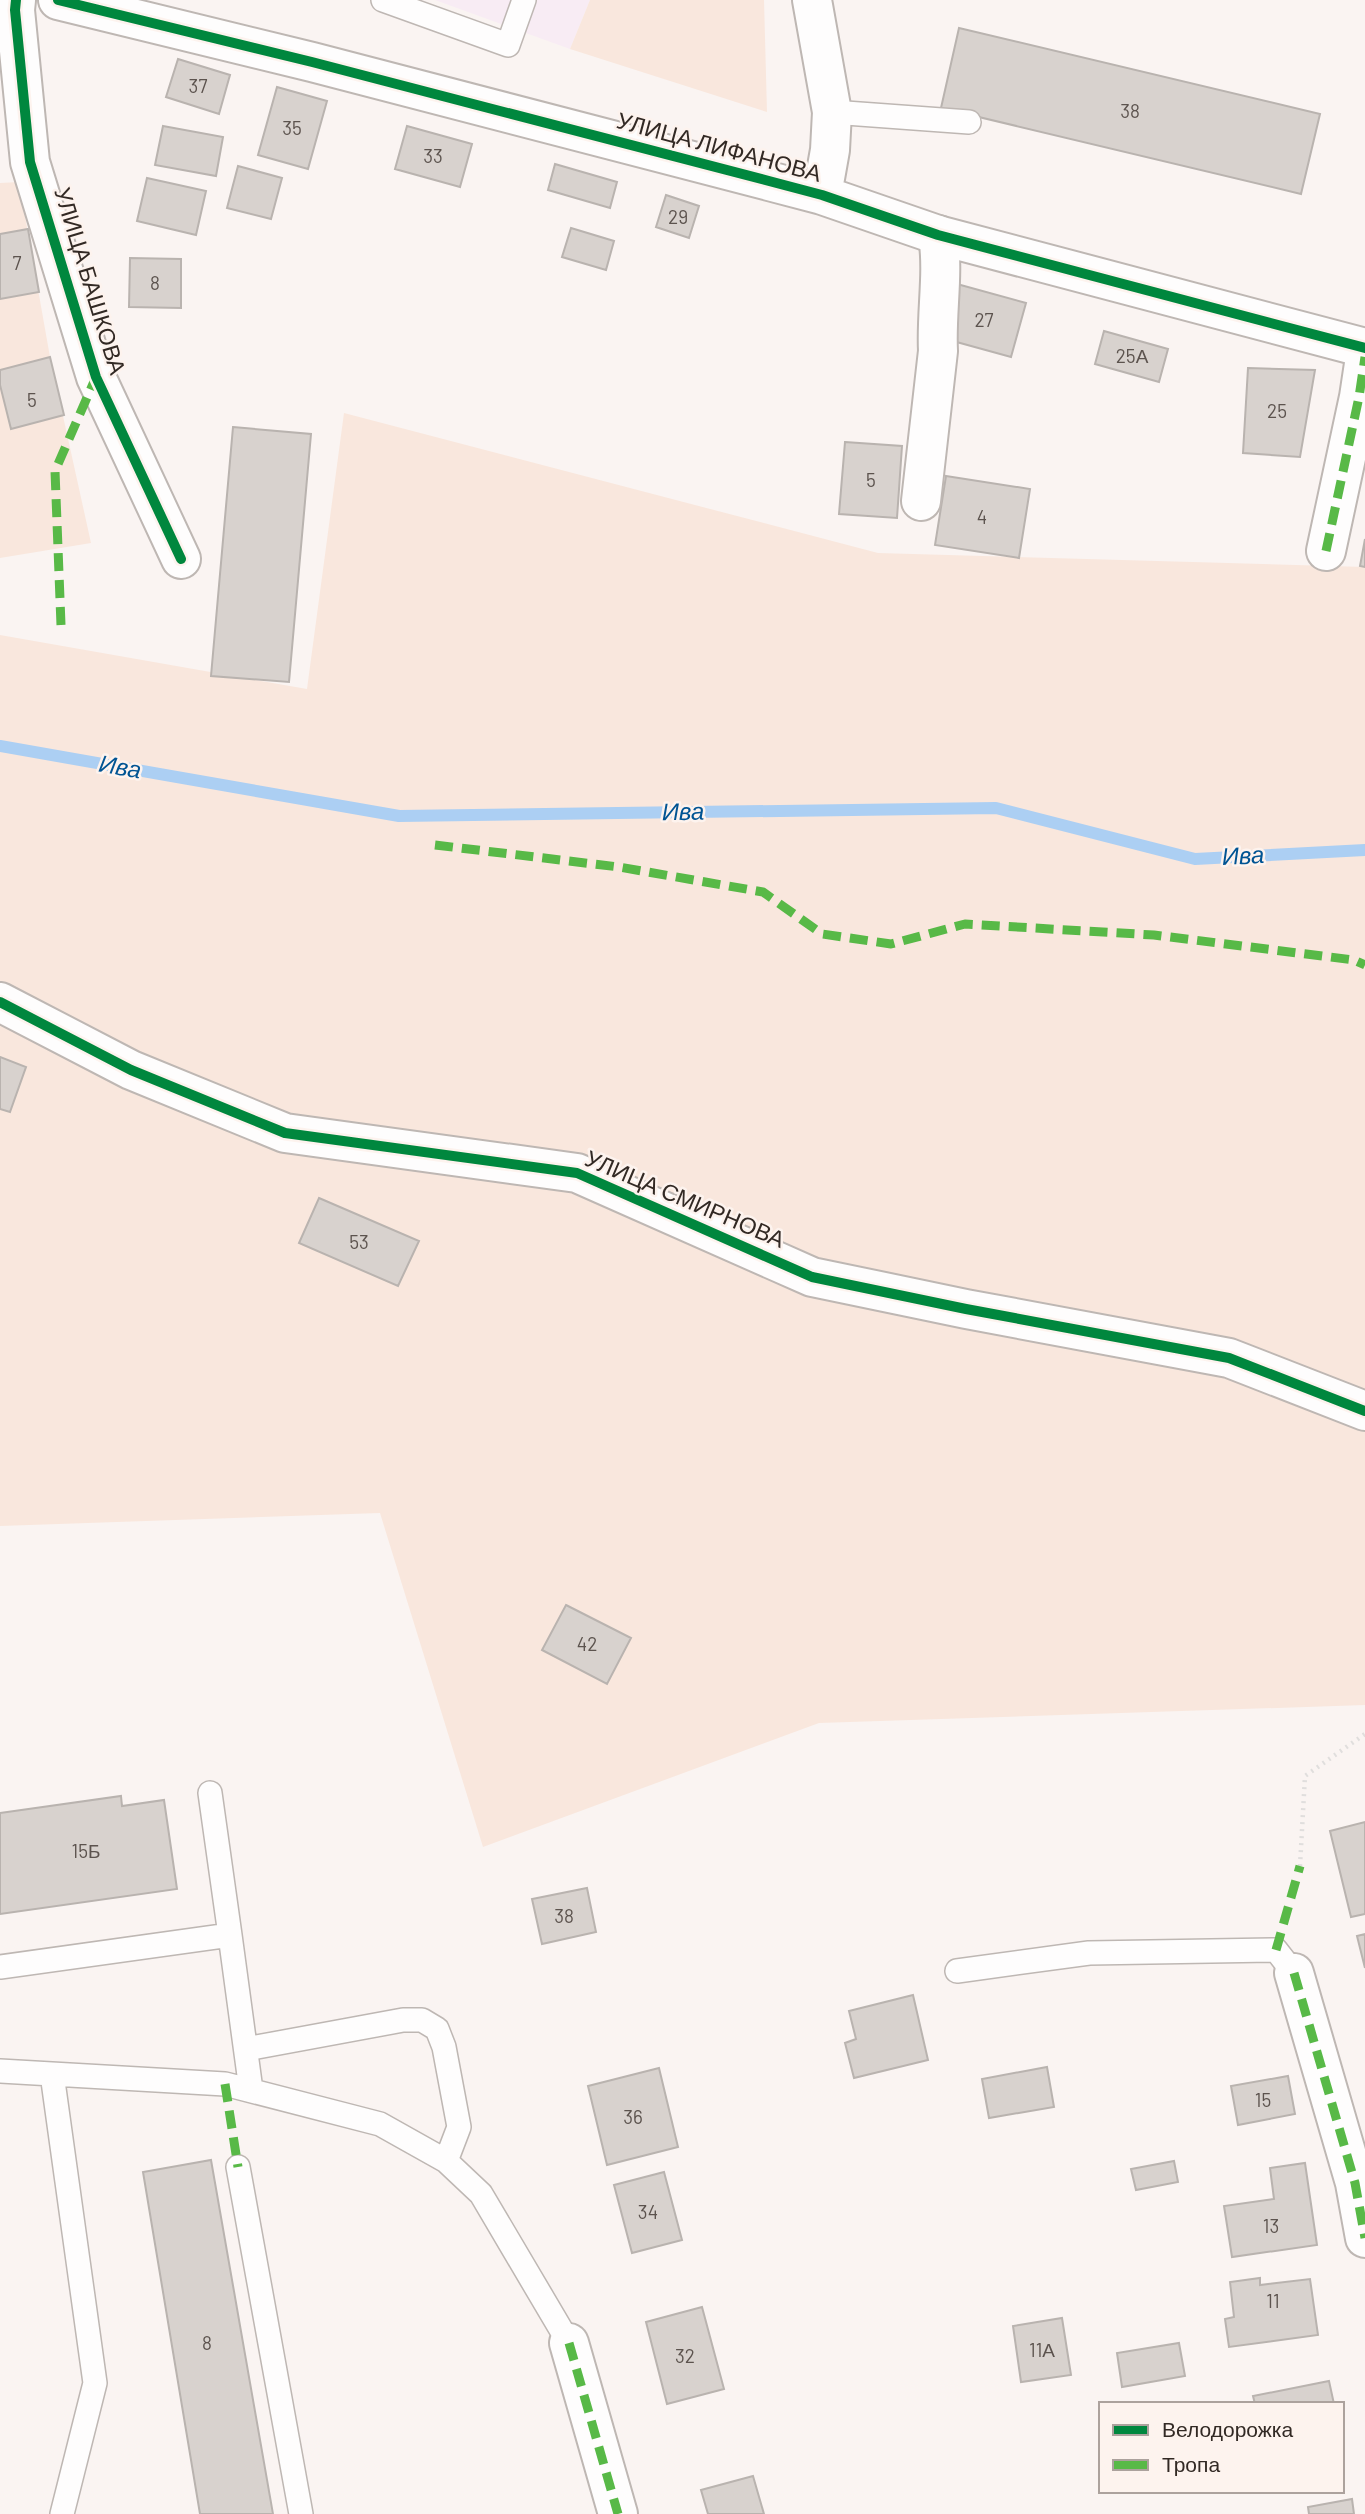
<svg xmlns="http://www.w3.org/2000/svg" width="1365" height="2514" font-family="Barlow,sans-serif">
	<style>
		.industrial { fill: #f8ecf4 }
		.green { fill: #f9e7dd }
		.lines { fill: none; stroke-linecap: round; stroke-linejoin: round }
		.stream { stroke: #accff3; stroke-width: 12 }
		.building { fill: #d8d2ce; stroke: #b9b3af; stroke-width: 2 }
		.service-casing { stroke: #beb7b3; stroke-width: 26 }
		.minor-casing { stroke: #beb7b3; stroke-width: 42 }
		.tertiary-casing { stroke: #beb7b3; stroke-width: 42 }
		.path { stroke: #e0dedd; stroke-width: 4.5; stroke-dasharray: 2 5; stroke-linecap: butt }
		.service { stroke: #fefdfd; stroke-width: 23 }
		.minor { stroke: #fefdfd; stroke-width: 38 }
		.tertiary { stroke: #fefdfd; stroke-width: 38 }
		.quiet { stroke: #58b947; stroke-width: 9; stroke-dasharray: 18 9; stroke-linecap: butt }
		.cycleway-casing { stroke: #fdf3ee; stroke-width: 15 }
		.cycleway { stroke: #00873e; stroke-width: 10 }
		.labels { text-anchor: middle; stroke-width: 5; stroke-linejoin: round; paint-order: stroke }
		.number-label { font-size: 19px; fill: #5c534e }
		.street-label { font-size: 23px; fill: #322924; stroke: #fdf3ee }
		.water-label { font-size: 24px; font-style: italic; fill: #005493; stroke: #fdf3ee }
	</style>
	<rect width="100%" height="100%" fill="#faf4f2"/>
	<path class="industrial" d="M 435,0 L 590,0 L 570,49 Z"/>
	<path class="green" d="M 590,0 L 764,0 L 767,112 L 570,49 Z
		M 19,182 L 50,357 L 91,543 L 0,558 L 0,183 Z
		M 344,413 L 878,553 L 1365,567 L 1365,1705 L 819,1723 L 483,1847 L 380,1513 L 0,1526 L 0,635 L 307,689 Z"/>
	<g class="lines">
		<path class="stream" d="M 0,746 L 399,816 L 996,808 L 1195,859 L 1365,850"/>
	</g>
	<path class="building" d="M 959,28 L 1320,114 L 1301,194 L 941,108 Z
		M 178,59 L 230,75 L 219,114 L 166,97 Z
		M 277,87 L 327,101 L 308,169 L 258,155 Z
		M 163,126 L 223,137 L 216,176 L 155,165 Z
		M 407,126 L 472,144 L 460,187 L 395,169 Z
		M 555,164 L 617,182 L 610,208 L 548,190 Z
		M 238,166 L 282,178 L 271,219 L 227,208 Z
		M 147,178 L 206,191 L 196,235 L 137,221 Z
		M 666,195 L 699,206 L 689,238 L 656,227 Z
		M 571,228 L 614,241 L 606,270 L 562,257 Z
		M 28,229 L 39,292 L 0,299 L 0,234 Z
		M 130,258 L 181,259 L 181,308 L 129,307 Z
		M 957,284 L 1026,303 L 1011,357 L 942,338 Z
		M 1104,331 L 1168,349 L 1159,382 L 1095,364 Z
		M 50,357 L 64,415 L 11,429 L 0,385 L 0,370 Z
		M 1248,368 L 1315,370 L 1300,457 L 1243,453 Z
		M 233,427 L 311,434 L 289,682 L 211,676 Z
		M 845,442 L 902,446 L 897,518 L 839,514 Z
		M 946,476 L 1030,489 L 1019,558 L 935,545 Z
		M 1365,539 L 1365,567 L 1360,566 Z
		M 0,1057 L 26,1067 L 10,1112 L 0,1109 Z
		M 319,1198 L 419,1241 L 398,1286 L 299,1243 Z
		M 566,1605 L 631,1638 L 607,1684 L 542,1650 Z
		M 121,1796 L 122,1806 L 164,1800 L 177,1889 L 0,1914 L 0,1813 Z
		M 1365,1822 L 1365,1914 L 1351,1917 L 1330,1831 Z
		M 587,1888 L 596,1932 L 542,1944 L 532,1899 Z
		M 1365,1934 L 1365,1968 L 1357,1936 Z
		M 913,1995 L 928,2060 L 854,2078 L 845,2043 L 856,2039 L 849,2011 Z
		M 1047,2067 L 1054,2107 L 989,2118 L 982,2079 Z
		M 659,2068 L 678,2147 L 607,2165 L 588,2086 Z
		M 1288,2076 L 1295,2114 L 1238,2125 L 1231,2086 Z
		M 211,2160 L 273,2514 L 200,2514 L 143,2172 Z
		M 1174,2161 L 1178,2182 L 1136,2190 L 1131,2169 Z
		M 1305,2163 L 1317,2245 L 1232,2257 L 1224,2206 L 1274,2199 L 1270,2168 Z
		M 664,2172 L 682,2240 L 632,2253 L 614,2185 Z
		M 1260,2278 L 1260,2285 L 1310,2279 L 1318,2335 L 1229,2347 L 1225,2319 L 1234,2317 L 1230,2282 Z
		M 702,2307 L 724,2389 L 667,2404 L 646,2322 Z
		M 1062,2318 L 1071,2375 L 1021,2382 L 1013,2326 Z
		M 1179,2343 L 1185,2376 L 1122,2387 L 1117,2353 Z
		M 1329,2381 L 1334,2404 L 1255,2404 L 1253,2396 Z
		M 753,2476 L 764,2514 L 708,2514 L 701,2490 Z
		M 1352,2499 L 1354,2514 L 1309,2514 L 1308,2507 Z"/>
	<g class="lines">
		<g class="service-casing">
			<path id="service" d="M 383,0 L 508,45 L 524,0
				M 832,112 L 969,122
				M 210,1793 L 230,1935
				M 0,1967 L 230,1935 L 251,2090
				M 957,1971 L 1089,1953 L 1276,1950 L 1294,1973
				M 246,2049 L 403,2020 L 422,2020 L 437,2029 L 444,2047 L 459,2127 L 446,2161
				M 0,2071 L 225,2084 L 380,2124 L 446,2161 L 481,2194 L 569,2343
				M 52,2074 L 95,2383 L 62,2514
				M 238,2167 L 301,2514"/>
		</g>
		<g class="minor-casing">
			<path id="minor" d="M 16,0 L 15,10 L 30,162 L 96,377 L 181,559
				M 921,501 L 938,351 C 936,312 944,274 938,235
				M 1326,551 L 1359,397 L 1365,357
				M 0,1002 L 131,1070 L 285,1133 L 577,1173 L 812,1277 L 966,1309 L 1229,1358 L 1365,1411
				M 1294,1973 L 1355,2183 L 1365,2238
				M 569,2343 L 618,2514"/>
		</g>
		<g class="tertiary-casing">
			<path id="tertiary" d="M 58,0 L 312,62 L 769,181 L 822,195 L 938,235 L 1365,348
				M 812,0 L 832,112 L 830,150 L 822,195"/>
		</g>
		<path class="path" d="M 1300,1866 L 1305,1776 L 1365,1734"/>
		<use href="#service" class="service"/>
		<use href="#minor" class="minor"/>
		<use href="#tertiary" class="tertiary"/>
		<path class="quiet" d="M 1326,551 L 1359,397 L 1365,357
			M 61,625 L 55,471 L 96,377
			M 435,845 L 619,867 L 763,892 L 822,934 L 891,944 L 965,924 L 1154,935 L 1354,960 L 1365,965
			M 1276,1950 L 1300,1866
			M 1294,1973 L 1355,2183 L 1365,2238
			M 225,2084 L 238,2167
			M 569,2343 L 618,2514"/>
		<g class="cycleway-casing">
			<path id="cycleway" d="M 16,0 L 15,10 L 30,162 L 96,377 L 181,559
				M 58,0 L 312,62 L 769,181 L 822,195 L 938,235 L 1365,348
				M 0,1002 L 131,1070 L 285,1133 L 577,1173 L 812,1277 L 966,1309 L 1229,1358 L 1365,1411"/>
		</g>
		<use href="#cycleway" class="cycleway"/>
	</g>
	<g class="labels">
		<g class="number-label">
			<text x="198" y="93">37</text>
			<text x="1130" y="118">38</text>
			<text x="292" y="135">35</text>
			<text x="433" y="163">33</text>
			<text x="678" y="224">29</text>
			<text x="17" y="270">7</text>
			<text x="155" y="290">8</text>
			<text x="984" y="327">27</text>
			<text x="1132" y="363">25А</text>
			<text x="32" y="407">5</text>
			<text x="1277" y="418">25</text>
			<text x="871" y="487">5</text>
			<text x="982" y="524">4</text>
			<text x="359" y="1249">53</text>
			<text x="587" y="1651">42</text>
			<text x="86" y="1858">15Б</text>
			<text x="564" y="1923">38</text>
			<text x="1263" y="2107">15</text>
			<text x="633" y="2124">36</text>
			<text x="648" y="2219">34</text>
			<text x="1271" y="2233">13</text>
			<text x="1273" y="2308">11</text>
			<text x="207" y="2350">8</text>
			<text x="1042" y="2357">11А</text>
			<text x="685" y="2363">32</text>
		</g>
		<g class="street-label">
			<text transform="translate(719 147) rotate(15)" y="8">УЛИЦА ЛИФАНОВА</text>
			<text transform="translate(90 281) rotate(73)" y="8">УЛИЦА БАШКОВА</text>
			<text transform="translate(685 1199) rotate(23)" y="8">УЛИЦА СМИРНОВА</text>
		</g>
		<g class="water-label">
			<text transform="translate(120 767) rotate(10)" y="8">Ива</text>
			<text transform="translate(683 812) rotate(-1)" y="8">Ива</text>
			<text transform="translate(1243 856) rotate(-3)" y="8">Ива</text>
		</g>
	</g>
	<rect x="1099" y="2402" width="245" height="91" fill="#fdf3ee" stroke="#aca29d" stroke-width="2"/>
	<rect x="1113" y="2425" width="35" height="10" fill="#00873e" stroke="#aca29d" stroke-width="2"/>
	<text x="1162" y="2437" font-size="21" fill="#322924">Велодорожка</text>
	<rect x="1113" y="2460" width="35" height="10" fill="#58b947" stroke="#aca29d" stroke-width="2"/>
	<text x="1162" y="2472" font-size="21" fill="#322924">Тропа</text>
</svg>
